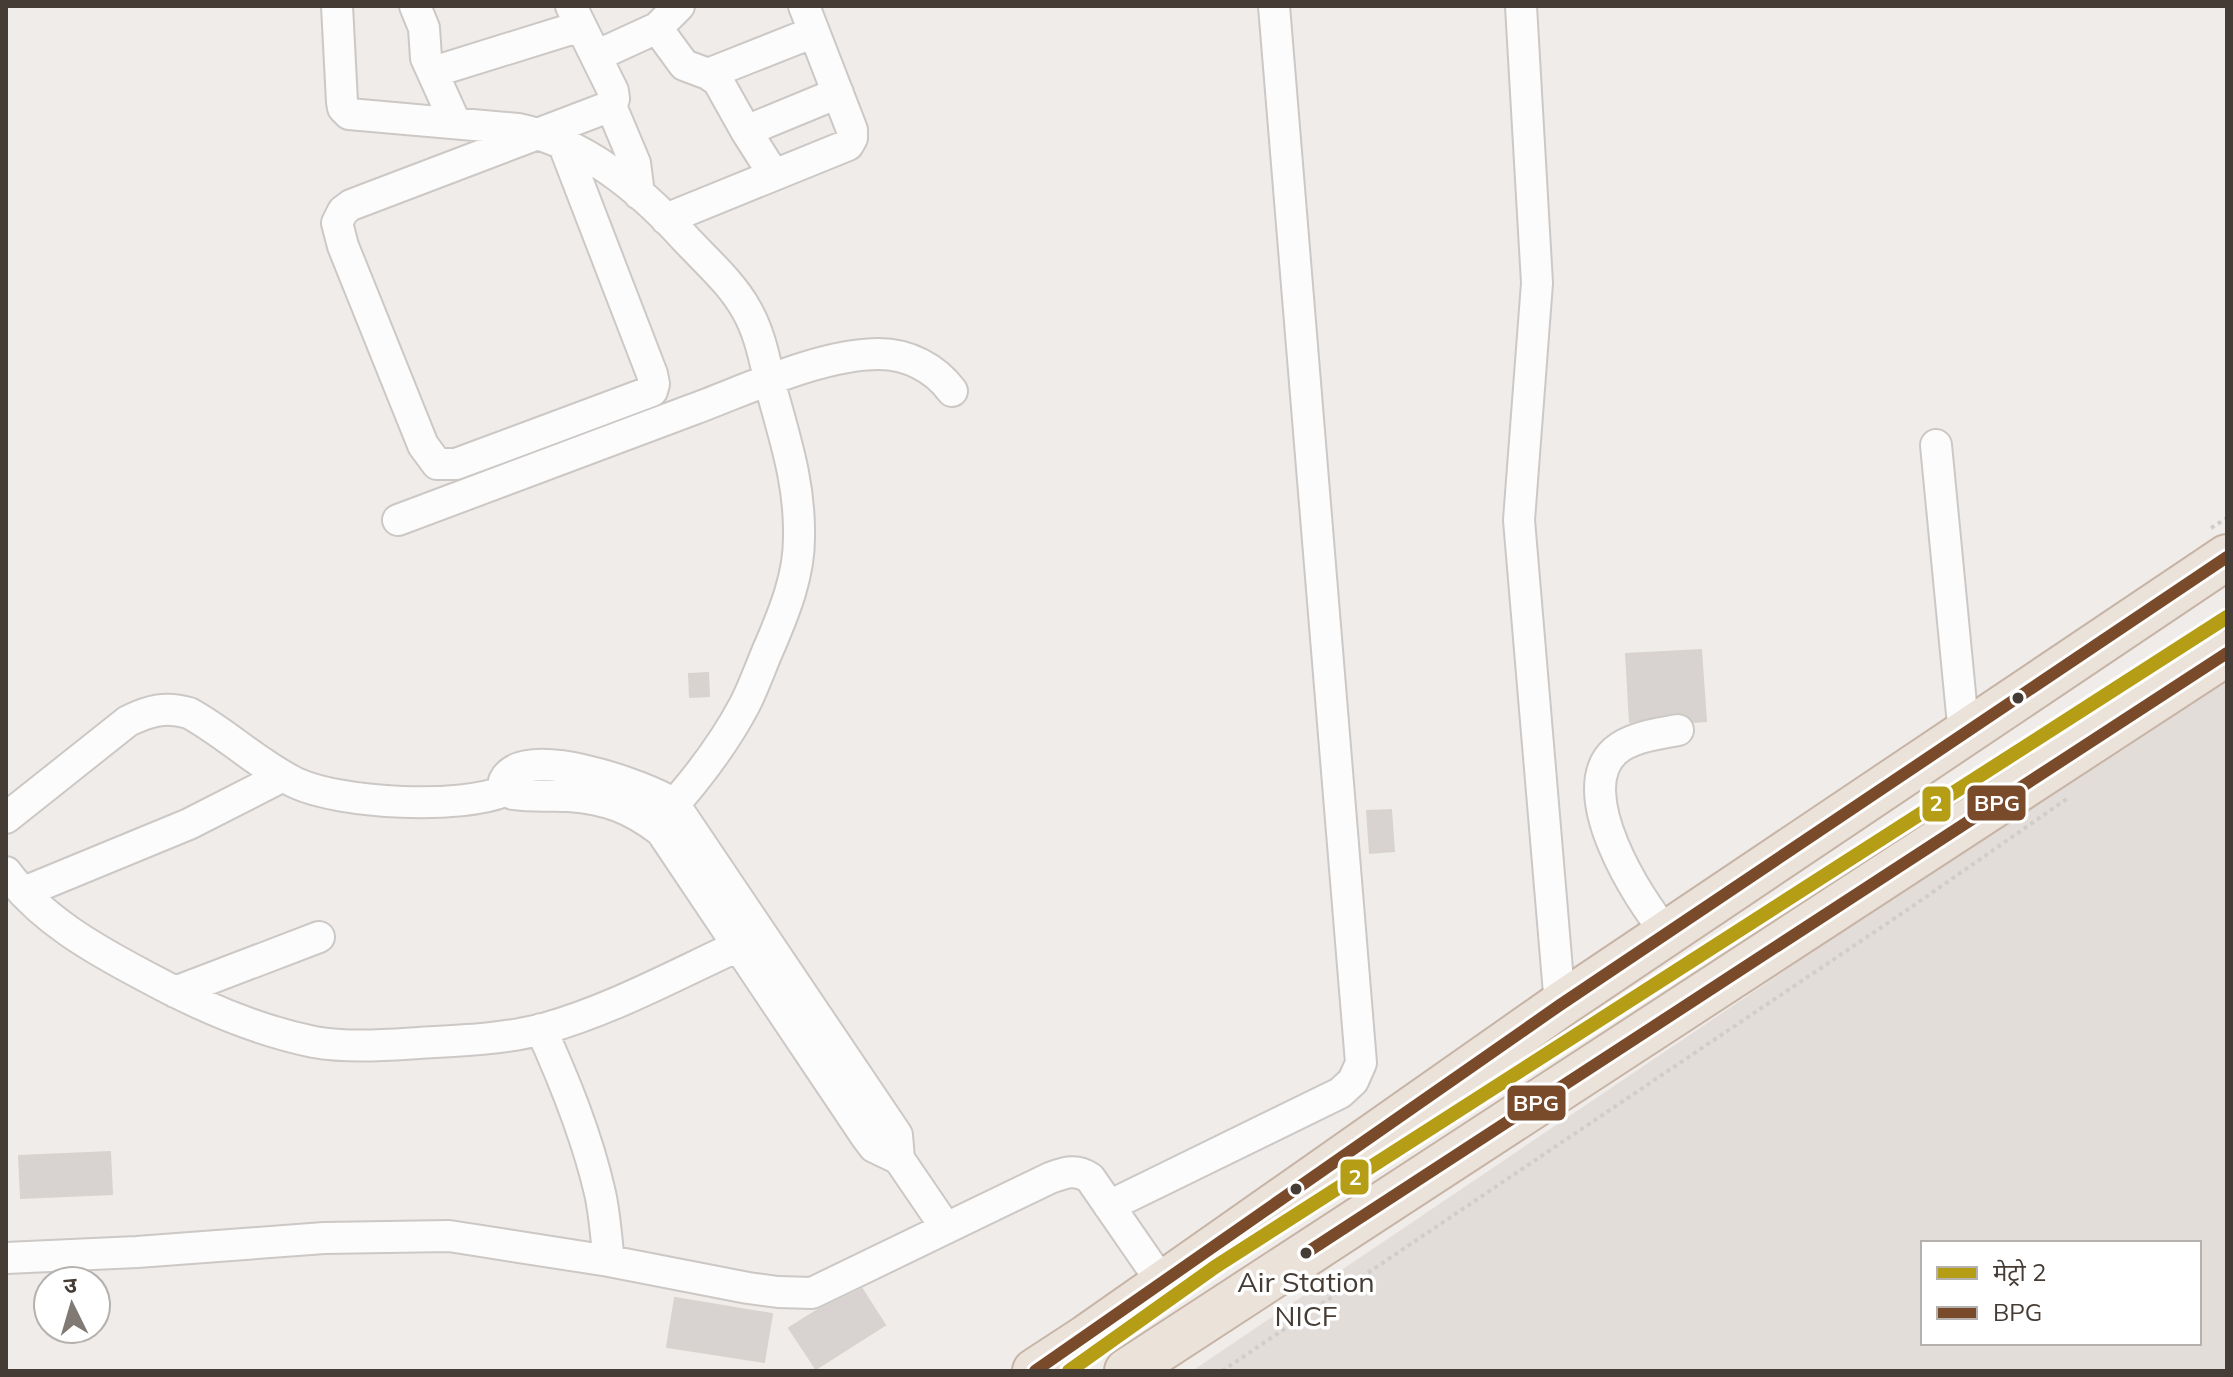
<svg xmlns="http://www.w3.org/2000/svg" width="2233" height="1377" font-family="Mulish,'Noto Sans Devanagari',sans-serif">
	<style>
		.industrial { fill: #e3ddda; fill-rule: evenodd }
		.building { fill: #d8d3d0; stroke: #d8d3cf; stroke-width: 2 }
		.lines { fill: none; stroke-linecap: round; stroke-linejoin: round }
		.minor-casing { stroke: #ccc8c5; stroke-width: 34 }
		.highway-casing { stroke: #c7b4a5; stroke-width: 48 }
		.path { stroke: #d0cdca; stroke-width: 4; stroke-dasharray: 4 4; stroke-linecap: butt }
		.minor { stroke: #fdfcfc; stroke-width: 30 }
		.highway { stroke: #ebe2d9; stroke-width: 44 }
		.bus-1-casing { stroke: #fff; stroke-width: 18 }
		.bus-1 { stroke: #7a4b2a; stroke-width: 12 }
		.metro-1-casing { stroke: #fff; stroke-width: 20 }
		.metro-1 { stroke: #b59e15; stroke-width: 14 }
		.bus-dot { fill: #453c35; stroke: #fff; stroke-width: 3 }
		.labels { text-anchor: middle; stroke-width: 7; stroke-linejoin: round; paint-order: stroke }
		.bus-label { font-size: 28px; fill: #453c35; stroke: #fff }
		.line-badge { stroke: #fff; stroke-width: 3 }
		.badge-label { font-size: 22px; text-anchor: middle; font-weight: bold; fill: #fff }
	</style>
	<rect width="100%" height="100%" fill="#f0ece9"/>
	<path class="industrial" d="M 2227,672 L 2227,1371 L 1192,1371 ZM 1923,1243 L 2199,1243 L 2199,1343 L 1923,1343 Z"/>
	<path class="building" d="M 1701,650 L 1706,721 L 1694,722 L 1685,713 L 1676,712 L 1630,722 L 1626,654 Z
		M 708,673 L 709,696 L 690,697 L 689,674 Z
		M 1391,810 L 1394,851 L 1370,853 L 1367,811 Z
		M 110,1152 L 112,1194 L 21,1198 L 19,1156 Z
		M 862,1289 L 885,1325 L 816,1369 L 789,1328 L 818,1310 Z
		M 675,1298 L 772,1314 L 764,1362 L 667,1347 Z"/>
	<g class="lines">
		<g class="minor-casing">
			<path id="minor" d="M 337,6 L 342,102 L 343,108 L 349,114 L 518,129 C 584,143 638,187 683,236 C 704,259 731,282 746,309 C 763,338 766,371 775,402 C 788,449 800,488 799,538 C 799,575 785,610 771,643 C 762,663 755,684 745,704 C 724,744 693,784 663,817
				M 415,6 L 424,28 L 426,58 L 455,122
				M 1521,6 L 1537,283 L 1519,520 L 1560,1005
				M 657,28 L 684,65 L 708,74 L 718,81 L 746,131 L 774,175
				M 596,56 L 657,28 L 679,6
				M 433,72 L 581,26
				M 708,74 L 814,32
				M 611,106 L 635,163 L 639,194
				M 746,131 L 838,93
				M 563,143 L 652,374 L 654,384 L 652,391 L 456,464 L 437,464 L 423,445 L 343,246 L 337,223 L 343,211 L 351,205 L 611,106 L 614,99 L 613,91 L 571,6
				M 666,219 L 848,145 L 852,138 L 852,130 L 804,6
				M 1936,445 L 1964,735
				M 398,520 C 496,483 595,446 694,409 C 748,389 821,354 879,354 C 908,354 935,368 952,391
				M 6,818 L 128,721 C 149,711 165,706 189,713 C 226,733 258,765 296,783 C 342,804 461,810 507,790
				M 6,872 C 42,920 94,949 145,976 C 198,1005 255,1030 314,1042 C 354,1049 395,1044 435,1042 C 471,1040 508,1038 543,1029 C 611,1010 675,975 738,946
				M 24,892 L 189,824 L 283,776
				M 1667,933 C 1638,900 1570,791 1615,751 C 1631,737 1657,734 1678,730
				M 175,992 L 319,937
				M 541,1029 C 565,1082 587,1136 600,1193 C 605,1215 606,1238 609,1261
				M 899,1159 L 874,1147 L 865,1135 L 661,831 C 631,808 607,799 569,796 C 550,795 532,797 513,794 L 507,790 L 504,781 C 523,741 647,786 674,804 L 897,1135 L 899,1159 L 946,1228
				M 1109,1206 L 1340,1093 L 1353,1081 L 1361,1063 L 1274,6
				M 6,1258 L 137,1252 L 324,1238 L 449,1236 L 609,1261 L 748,1288 L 778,1292 L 812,1293 L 1050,1178 C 1064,1173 1076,1168 1090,1178 L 1150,1265 L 1166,1281"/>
		</g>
		<g class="highway-casing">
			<path id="highway" d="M 1035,1371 L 1087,1337 L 1560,1005 L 2227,557
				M 1127,1371 L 2227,653"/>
		</g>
		<path class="path" d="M 2211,528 L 2227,518
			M 1222,1371 L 1910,908 L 2068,798"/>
		<use href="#minor" class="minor"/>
		<use href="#highway" class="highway"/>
		<g class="bus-1-casing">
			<path id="bus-1" d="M 1306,1253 L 2227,653
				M 1035,1371 L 1560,1005 L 2227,557"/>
		</g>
		<use href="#bus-1" class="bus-1"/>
		<g class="metro-1-casing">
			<path id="metro-1" d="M 1069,1371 L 1215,1267 L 2227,617"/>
		</g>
		<use href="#metro-1" class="metro-1"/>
	</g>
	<g class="bus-dot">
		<circle cx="2018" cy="698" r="7"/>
		<circle cx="1296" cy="1189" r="7"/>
		<circle cx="1306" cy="1253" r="7"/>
	</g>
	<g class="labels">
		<g class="bus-label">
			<text x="1306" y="1292">Air Station<tspan x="1306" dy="34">NICF</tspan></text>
		</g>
	</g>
	<g class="line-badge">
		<rect x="1966" y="784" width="61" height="38" rx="8" fill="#7a4b2a"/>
		<rect x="1921" y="785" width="31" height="38" rx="8" fill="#b59e15"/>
		<rect x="1506" y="1084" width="61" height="38" rx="8" fill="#7a4b2a"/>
		<rect x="1339" y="1158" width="31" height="38" rx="8" fill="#b59e15"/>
	</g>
	<g class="badge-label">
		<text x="1997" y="811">BPG</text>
		<text x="1936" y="811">2</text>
		<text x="1536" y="1111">BPG</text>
		<text x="1355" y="1185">2</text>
	</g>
	<rect width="2233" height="1377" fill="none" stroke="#453c35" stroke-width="16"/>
	<rect x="1921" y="1241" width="280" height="104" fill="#ffffff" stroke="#b5b1ae" stroke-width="2"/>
	<rect x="1937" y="1267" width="40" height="12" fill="#b59e15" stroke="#b5b1ae" stroke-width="2"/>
	<text x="1993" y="1281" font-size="24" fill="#453c35">मेट्रो 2</text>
	<rect x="1937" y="1307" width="40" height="12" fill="#7a4b2a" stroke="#b5b1ae" stroke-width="2"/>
	<text x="1993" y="1321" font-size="24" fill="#453c35">BPG</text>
	<g transform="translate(72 1305) rotate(355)"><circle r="38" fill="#ffffff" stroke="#b5b1ae" stroke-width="2"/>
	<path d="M0-6L14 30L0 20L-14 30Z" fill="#817a74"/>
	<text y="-12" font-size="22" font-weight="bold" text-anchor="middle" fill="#453c35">उ</text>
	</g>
</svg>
